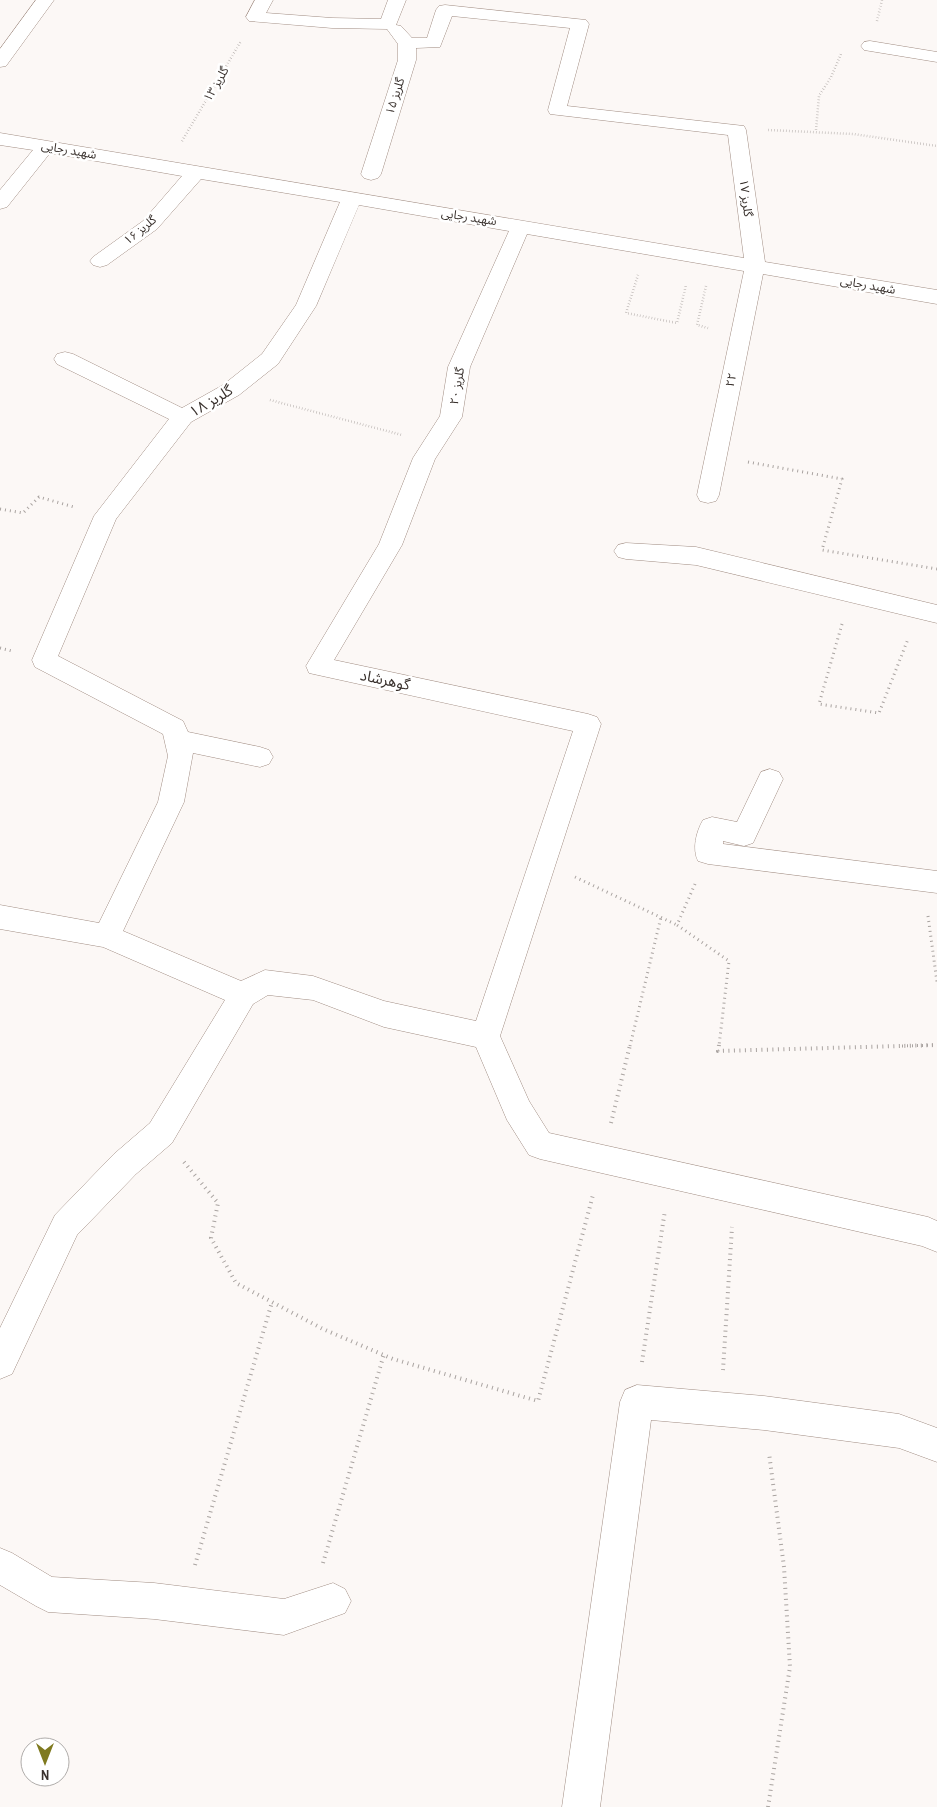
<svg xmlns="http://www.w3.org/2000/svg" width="937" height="1807" font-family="'Archivo Narrow','Noto Sans Arabic',sans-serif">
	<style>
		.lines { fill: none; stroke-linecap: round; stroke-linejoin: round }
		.minor-casing { stroke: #a18d83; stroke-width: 1 }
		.path-far2 { stroke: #a9a3a0; stroke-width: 2.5; stroke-dasharray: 0.5 2.5; stroke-linecap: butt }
		.path-far1 { stroke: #a9a3a0; stroke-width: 3; stroke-dasharray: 1 4; stroke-linecap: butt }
		.path { stroke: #a9a3a0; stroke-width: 4; stroke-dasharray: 1 4.5; stroke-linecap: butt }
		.minor { fill: #fff; fill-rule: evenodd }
		.labels { text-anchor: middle; stroke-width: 5; stroke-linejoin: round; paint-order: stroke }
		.far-street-label { font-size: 12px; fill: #39312d; stroke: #fff }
		.street-label { font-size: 15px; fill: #39312d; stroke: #fff }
	</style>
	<rect width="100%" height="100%" fill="#fcf8f6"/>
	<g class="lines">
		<g class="minor-casing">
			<path id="minor" d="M 36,0 L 54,0 L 6,66 L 0,67 L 0,49 Z
				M 255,0 L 273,0 L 266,13 L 332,18 L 381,19 L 388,0 L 406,0 L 396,25 L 401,26 L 412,38 L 427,38 L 436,10 L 439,6 L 445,5 L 586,20 L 589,24 L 567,106 L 744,126 L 746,130 L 765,262 L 937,290 L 937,304 L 763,274 L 719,495 L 716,501 L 708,503 L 700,501 L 697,495 L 744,271 L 527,234 L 470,367 L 462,417 L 435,459 L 402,545 L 334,660 L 588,714 L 597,717 L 601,724 L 500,1036 L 529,1101 L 549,1133 L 928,1217 L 937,1221 L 937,1252 L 922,1246 L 540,1159 L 529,1155 L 507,1120 L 476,1047 L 384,1027 L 313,1000 L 268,995 L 253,1004 L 172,1143 L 136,1174 L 77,1235 L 12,1374 L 0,1379 L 0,1328 L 55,1215 L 114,1154 L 150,1123 L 225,1000 L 103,947 L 0,929 L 0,905 L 99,923 L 158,802 L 168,756 L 163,734 L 35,667 L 32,660 L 94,516 L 169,419 L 57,364 L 54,359 L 57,354 L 65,352 L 73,354 L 182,408 L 223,385 L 262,354 L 296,305 L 340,202 L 201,179 L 157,229 L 107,265 L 100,267 L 93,265 L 90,261 L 93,257 L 143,221 L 182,176 L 50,153 L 7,207 L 0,209 L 0,190 L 33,150 L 0,145 L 0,133 L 744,258 L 728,135 L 550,114 L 548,110 L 570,28 L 452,16 L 440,47 L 416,48 L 416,60 L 381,174 L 378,178 L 371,180 L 364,178 L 361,174 L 398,60 L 398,44 L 387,29 L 332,28 L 249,21 L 246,17 ZM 359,205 L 509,231 L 448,367 L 440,416 L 413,458 L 379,544 L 306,666 L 309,673 L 318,675 L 573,731 L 476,1021 L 384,1001 L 313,976 L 265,970 L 241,981 L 123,931 L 184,802 L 193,753 L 260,767 L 269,764 L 273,757 L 269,750 L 260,747 L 188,732 L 183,721 L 58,656 L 116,519 L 191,422 L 239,395 L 278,364 L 316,306 Z
				M 870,41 L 937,52 L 937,62 L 864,50 L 861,46 L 864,42 Z
				M 626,543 L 696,547 L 937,605 L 937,623 L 696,565 L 626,559 L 618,557 L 614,551 L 618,545 Z
				M 770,769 L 779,772 L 783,779 L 753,843 L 744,846 L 723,841 L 723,844 L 937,871 L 937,893 L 708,864 L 698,861 C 692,849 696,832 703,820 L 712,817 L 737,822 L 761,772 Z
				M 637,1385 L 764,1396 L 899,1414 L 937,1428 L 937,1462 L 899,1448 L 764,1430 L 651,1420 L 600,1807 L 562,1807 L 620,1402 L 625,1390 Z
				M 0,1548 L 12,1553 L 52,1577 L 154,1583 L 284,1599 L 333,1583 L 345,1589 L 351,1601 L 345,1613 L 284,1635 L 154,1619 L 48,1612 L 36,1606 L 0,1585 Z"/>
		</g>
		<path class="path-far2" d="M 877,21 L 882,0
			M 768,130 L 853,134 L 937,146
			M 816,130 L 819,96 L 831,77 L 841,54
			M 182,141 L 241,41
			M 638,275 L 626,313 L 677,323 L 686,285
			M 706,286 L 697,325 L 708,328
			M 270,400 L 402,435"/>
		<path class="path-far1" d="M 748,462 L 842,479 L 822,550 L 937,569
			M 0,509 L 23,513 L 39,497 L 74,507
			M 842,624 L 819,704 L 879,713 L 908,639
			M 0,648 L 12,651
			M 575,877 L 677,925
			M 695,884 L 677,925 L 729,961 L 719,1046
			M 928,916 L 937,982
			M 630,1046 L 661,917
			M 902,1046 L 937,1045"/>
		<path class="path" d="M 719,1045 L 718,1051 L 937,1045
			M 611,1123 L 630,1045
			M 184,1162 L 218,1203 L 211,1238 L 236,1283 L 323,1329 L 393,1359 L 538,1401 L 593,1195
			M 642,1362 L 665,1210
			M 723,1370 L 732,1227
			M 323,1563 L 384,1354
			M 195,1565 L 272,1302
			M 768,1807 L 790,1667 L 784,1567 L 769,1453"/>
		<use href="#minor" class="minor"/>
	</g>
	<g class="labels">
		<g class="far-street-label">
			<text transform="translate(216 84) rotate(-60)" y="4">گلریز ۱۳</text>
			<text transform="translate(395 96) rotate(-72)" y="4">گلریز ۱۵</text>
			<text transform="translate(69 150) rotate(10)" y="4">شهید رجایی</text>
			<text transform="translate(746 198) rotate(83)" y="4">گلریز ۱۷</text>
			<text transform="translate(469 217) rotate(9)" y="4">شهید رجایی</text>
			<text transform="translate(140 230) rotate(-39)" y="4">گلریز ۱۶</text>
			<text transform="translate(868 285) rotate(10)" y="4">شهید رجایی</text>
			<text transform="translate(731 380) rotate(-78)" y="4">۲۲</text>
			<text transform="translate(457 386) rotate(-80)" y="4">گلریز ۲۰</text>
		</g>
		<g class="street-label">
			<text transform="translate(211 401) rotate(-31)" y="5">گلریز ۱۸</text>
			<text transform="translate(385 680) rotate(12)" y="5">گوهرشاد</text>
		</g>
	</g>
	<g transform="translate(45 1762) rotate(180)"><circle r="24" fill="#ffffff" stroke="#b0adab"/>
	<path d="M0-4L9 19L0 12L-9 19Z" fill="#7f7a1f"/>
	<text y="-8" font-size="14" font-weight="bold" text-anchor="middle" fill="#39312d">N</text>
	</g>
</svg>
